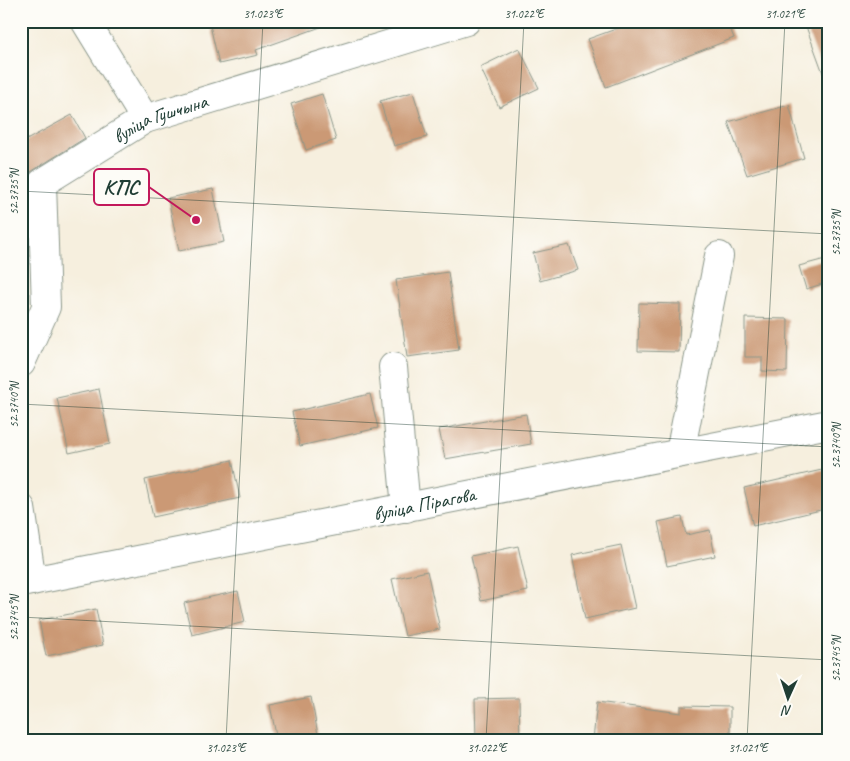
<svg xmlns="http://www.w3.org/2000/svg" width="850" height="761" font-family="Caveat,sans-serif">
	<style>
		.building { fill: #cb9975 }
		.lines { fill: none; stroke-linecap: round; stroke-linejoin: round }
		.minor-casing { stroke: #8a9689; stroke-width: 30 }
		.minor { stroke: #fff; stroke-width: 28 }
		.ticks { fill: none; stroke: #1f3d34; stroke-width: 1; stroke-opacity: 0.45 }
		.labels { text-anchor: middle; stroke-width: 4; stroke-linejoin: round; paint-order: stroke }
		.street-label { font-size: 20px; fill: #1f3d34; stroke: #fdfcf7 }
		.leader { fill: none; stroke: #c2185b; stroke-width: 2 }
		.callout-dot { fill: #c2185b; stroke: #fdfcf7; stroke-width: 2 }
		.callout { fill: #fdfcf7; stroke: #c2185b; stroke-width: 2 }
		.callout-label { font-size: 21px; text-anchor: middle; font-weight: bold; fill: #1f3d34 }
		.neatline { fill: none; stroke: #1f3d34; stroke-width: 2 }
		.ticks-label { font-size: 12px; text-anchor: middle; fill: #1f3d34 }
	</style>
	<rect width="100%" height="100%" fill="#fdfcf7"/>
	<filter id="ink" filterUnits="userSpaceOnUse"><feTurbulence type="fractalNoise" baseFrequency=".02" numOctaves="2"/><feDisplacementMap in="SourceGraphic" scale="10" xChannelSelector="R" yChannelSelector="G"/><feConvolveMatrix kernelMatrix="1 2 1 2 8 2 1 2 1" color-interpolation-filters="sRGB"/></filter>
	<filter id="wash" filterUnits="userSpaceOnUse"><feTurbulence type="fractalNoise" baseFrequency=".0096" numOctaves="4" result="noise"/><feDisplacementMap in="SourceGraphic" scale="20" xChannelSelector="R" yChannelSelector="G"/><feGaussianBlur stdDeviation="1.12" result="paint"/><feColorMatrix in="noise" values="0 0 0 0 0 0 0 0 0 0 0 0 0 0 0 0 0 1.4 0 .05"/><feComposite in="paint" operator="in"/></filter>
	<g filter="url(#wash)">
		<rect width="100%" height="100%" fill="#f6efde"/>
		<g id="blocks">
			<path class="building" d="M 209,21 L 329,21 L 329,24 L 256,50 L 258,55 L 219,64 Z
				M 638,21 L 727,21 L 734,38 L 606,87 L 588,39 Z
				M 804,21 L 829,21 L 829,81 L 826,81 Z
				M 519,48 L 539,88 L 499,107 L 480,67 Z
				M 413,92 L 427,137 L 394,146 L 380,101 Z
				M 322,94 L 336,140 L 306,150 L 291,104 Z
				M 789,105 L 804,158 L 747,175 L 728,122 Z
				M 72,115 L 85,138 L 21,178 L 21,143 Z
				M 213,189 L 224,242 L 179,251 L 168,198 Z
				M 569,245 L 578,270 L 540,281 L 533,253 Z
				M 829,258 L 829,282 L 806,289 L 799,266 Z
				M 448,272 L 459,350 L 407,357 L 396,280 Z
				M 639,303 L 680,304 L 679,352 L 638,351 Z
				M 745,318 L 788,319 L 787,372 L 762,371 L 762,357 L 745,357 Z
				M 99,389 L 110,444 L 69,453 L 57,398 Z
				M 370,394 L 378,428 L 300,446 L 292,412 Z
				M 526,414 L 531,444 L 445,459 L 439,429 Z
				M 232,460 L 240,498 L 153,517 L 145,480 Z
				M 826,469 L 829,482 L 829,508 L 753,526 L 744,488 Z
				M 682,517 L 686,535 L 710,530 L 715,556 L 667,566 L 658,522 Z
				M 621,545 L 635,608 L 585,619 L 572,555 Z
				M 518,546 L 528,591 L 481,601 L 471,556 Z
				M 427,571 L 440,629 L 405,636 L 392,579 Z
				M 238,591 L 245,622 L 192,635 L 184,603 Z
				M 96,609 L 103,645 L 46,656 L 39,620 Z
				M 311,697 L 319,740 L 277,740 L 270,705 Z
				M 519,698 L 520,740 L 476,740 L 475,699 Z
				M 597,702 L 681,713 L 681,706 L 730,707 L 730,740 L 593,740 Z"/>
		</g>
	</g>
	<g filter="url(#ink)">
		<use href="#blocks" fill-opacity="0" stroke="#8a9689" stroke-width="1"/>
		<g class="lines">
			<g class="minor-casing">
				<g id="minor">
					<path d="M 85,21 L 145,119"/>
					<path id="s1" d="M 21,363 L 46,307 L 42,183 L 145,119 L 466,21"/>
					<path d="M 393,367 L 406,508"/>
					<path d="M 680,453 L 719,256"/>
					<path d="M 21,508 L 32,581"/>
					<path id="s2" d="M 21,583 L 829,424"/>
				</g>
			</g>
			<use href="#minor" class="minor"/>
		</g>
	</g>
	<path class="ticks" d="M 21,191 L 829,234M 21,404 L 829,447M 21,617 L 829,660M 226,740 L 263,21M 486,740 L 524,21M 747,740 L 785,21"/>
	<g class="labels">
		<g class="street-label">
			<text dy="7" stroke="none"><textPath href="#s1" startOffset="321">вуліца Гушчына</textPath></text>
			<text dy="7" stroke="none"><textPath href="#s2" startOffset="411">вуліца Пірагова</textPath></text>
		</g>
	</g>
	<path class="leader" d="M196 220L149 187"/>
	<circle class="callout-dot" cx="196" cy="220" r="5"/>
	<rect class="callout" x="94" y="169" width="55" height="36" rx="5"/>
	<g class="callout-label">
		<text x="121" y="194">КПС</text>
	</g>
	<rect width="850" height="761" fill="none" stroke="#fdfcf7" stroke-width="55"/>
	<g transform="translate(788 698) rotate(183)" stroke="#fdfcf7" stroke-width="4" paint-order="stroke">
	<path d="M0-4L9 19L0 12L-9 19Z" fill="#1f3d34"/>
	<text y="-8" font-size="14" font-weight="bold" text-anchor="middle" fill="#1f3d34">N</text>
	</g>
	<rect x="28" y="28" width="794" height="706" class="neatline"/>
	<g class="ticks-label">
		<text x="263" y="18">31.023°E</text>
		<text x="524" y="18">31.022°E</text>
		<text x="785" y="18">31.021°E</text>
		<text transform="translate(14 192) rotate(-90)" y="4">52.3735°N</text>
		<text transform="translate(836 233) rotate(-90)" y="4">52.3735°N</text>
		<text transform="translate(14 405) rotate(-90)" y="4">52.3740°N</text>
		<text transform="translate(836 446) rotate(-90)" y="4">52.3740°N</text>
		<text transform="translate(14 618) rotate(-90)" y="4">52.3745°N</text>
		<text transform="translate(836 659) rotate(-90)" y="4">52.3745°N</text>
		<text x="226" y="752">31.023°E</text>
		<text x="487" y="752">31.022°E</text>
		<text x="748" y="752">31.021°E</text>
	</g>
</svg>
